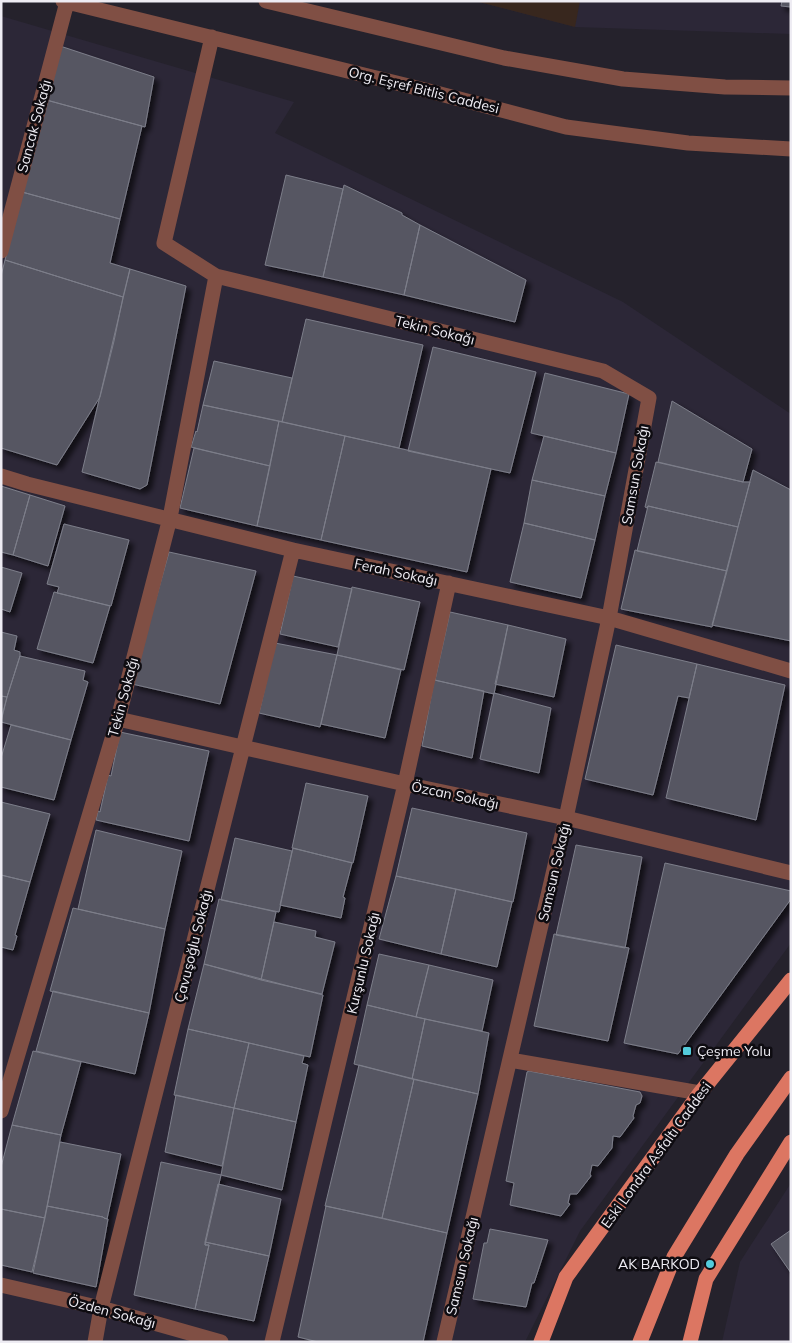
<svg xmlns="http://www.w3.org/2000/svg" width="792" height="1343" font-family="Mulish,sans-serif">
	<style>
		.built { fill: #2c2737 }
		.education { fill: #38271e }
		.building { fill: #565762; stroke: #7d7e8a; filter: url(#shadow) }
		.lines { fill: none; stroke-linecap: round; stroke-linejoin: round }
		.minor { stroke: #804f44; stroke-width: 15 }
		.major { stroke: #dc7662; stroke-width: 15 }
		.poi-dot { fill: #53cbdb; stroke: #0e0c11; stroke-width: 2 }
		.labels { text-anchor: middle; stroke-width: 5; stroke-linejoin: round; paint-order: stroke }
		.street-label { font-size: 14px; fill: #eeecf3; stroke: #0e0c11 }
		.poi-label { font-size: 14px; fill: #eeecf3; stroke: #0e0c11; text-anchor: start }
	</style>
	<defs>
		<filter id="shadow"><feDropShadow dx="4.5" dy="4.5" stdDeviation="2.5" flood-color="#0009"/></filter>
	</defs>
	<rect width="100%" height="100%" fill="#25222c"/>
	<path class="built" d="M 475,1 L 791,1 L 791,34 L 575,27 Z
		M 1,16 L 294,102 L 275,133 L 623,302 L 791,414 L 791,943 L 580,1231 L 525,1342 L 1,1342 Z
		M 791,1183 L 791,1342 L 722,1342 L 740,1262 Z"/>
	<path class="education" d="M 475,1 L 580,1 L 575,27 Z"/>
	<path class="building" d="M 782,1 L 791,1 L 791,7 L 781,6 Z
		M 57,45 L 154,77 L 145,127 L 43,99 Z
		M 46,100 L 142,126 L 120,219 L 22,192 Z
		M 286,175 L 343,189 L 323,277 L 265,265 Z
		M 344,185 L 402,213 L 402,215 L 420,225 L 404,295 L 323,277 Z
		M 22,192 L 120,219 L 110,263 L 130,269 L 123,297 L 5,260 Z
		M 420,225 L 526,280 L 515,322 L 404,295 Z
		M 5,260 L 123,297 L 114,341 L 100,397 L 57,465 L 1,448 L 1,276 Z
		M 130,269 L 186,286 L 147,485 L 140,489 L 82,472 Z
		M 306,319 L 423,345 L 399,448 L 282,422 Z
		M 433,347 L 536,372 L 510,473 L 408,451 Z
		M 214,361 L 292,378 L 282,422 L 203,405 Z
		M 545,373 L 629,394 L 616,453 L 531,433 Z
		M 672,401 L 752,449 L 743,482 L 658,462 Z
		M 203,405 L 279,421 L 270,466 L 191,447 L 196,431 L 197,432 Z
		M 279,421 L 345,436 L 321,540 L 257,526 Z
		M 345,436 L 491,469 L 467,572 L 321,540 Z
		M 544,436 L 616,453 L 605,496 L 532,480 Z
		M 194,448 L 270,466 L 257,526 L 180,508 Z
		M 656,462 L 743,482 L 750,482 L 738,527 L 648,506 L 647,508 L 645,507 Z
		M 753,470 L 791,490 L 791,641 L 712,625 Z
		M 532,480 L 605,496 L 595,540 L 524,523 Z
		M 1,486 L 30,495 L 13,555 L 1,552 Z
		M 30,495 L 65,506 L 48,566 L 13,555 Z
		M 648,506 L 738,527 L 727,571 L 637,551 Z
		M 524,523 L 595,540 L 581,598 L 510,582 Z
		M 64,524 L 129,540 L 111,606 L 57,593 L 59,587 L 47,584 Z
		M 635,550 L 727,571 L 712,627 L 621,609 Z
		M 169,552 L 256,571 L 220,704 L 132,684 Z
		M 1,567 L 22,573 L 10,612 L 1,609 Z
		M 293,576 L 352,589 L 338,647 L 280,634 Z
		M 352,587 L 420,602 L 404,670 L 337,655 Z
		M 54,592 L 110,606 L 93,663 L 37,649 Z
		M 450,612 L 508,625 L 494,694 L 435,680 Z
		M 508,625 L 566,639 L 554,697 L 495,684 Z
		M 1,632 L 17,636 L 14,650 L 20,652 L 20,656 L 7,697 L 1,696 Z
		M 275,643 L 337,655 L 320,727 L 259,713 Z
		M 616,645 L 697,664 L 689,698 L 678,696 L 653,795 L 585,779 Z
		M 337,655 L 401,670 L 385,738 L 321,724 Z
		M 20,656 L 85,671 L 83,680 L 88,682 L 71,740 L 1,722 L 7,697 Z
		M 697,664 L 785,685 L 756,820 L 666,798 Z
		M 434,680 L 484,691 L 472,758 L 422,746 Z
		M 494,693 L 551,708 L 539,773 L 480,759 Z
		M 1,696 L 7,697 L 1,720 Z
		M 11,725 L 71,740 L 54,800 L 1,787 L 1,758 Z
		M 120,732 L 209,751 L 189,841 L 96,820 L 98,811 L 100,812 L 108,775 L 111,776 Z
		M 306,783 L 368,796 L 353,863 L 292,848 Z
		M 1,802 L 50,814 L 30,882 L 1,875 Z
		M 412,808 L 527,833 L 513,902 L 396,876 Z
		M 96,830 L 182,851 L 165,929 L 78,909 Z
		M 235,838 L 292,851 L 279,912 L 221,900 Z
		M 576,845 L 642,857 L 625,948 L 556,935 Z
		M 293,848 L 352,863 L 343,897 L 345,898 L 341,918 L 280,905 Z
		M 665,863 L 791,891 L 791,899 L 678,1054 L 624,1043 Z
		M 1,875 L 30,882 L 15,935 L 17,936 L 13,950 L 1,947 Z
		M 396,876 L 456,889 L 441,954 L 379,939 Z
		M 456,889 L 512,902 L 497,967 L 441,954 Z
		M 219,899 L 276,912 L 261,980 L 204,964 Z
		M 73,908 L 165,929 L 149,1013 L 50,991 Z
		M 274,922 L 316,931 L 315,937 L 335,942 L 322,994 L 261,980 Z
		M 554,934 L 629,948 L 608,1041 L 534,1026 Z
		M 379,954 L 429,965 L 416,1017 L 367,1005 Z
		M 204,964 L 323,995 L 310,1057 L 188,1029 Z
		M 429,965 L 493,980 L 482,1031 L 416,1017 Z
		M 53,991 L 149,1013 L 135,1074 L 36,1051 Z
		M 367,1005 L 425,1019 L 412,1079 L 354,1064 Z
		M 425,1019 L 489,1033 L 478,1094 L 412,1079 Z
		M 188,1029 L 249,1043 L 234,1108 L 174,1095 Z
		M 249,1043 L 304,1056 L 302,1063 L 308,1065 L 296,1122 L 234,1108 Z
		M 33,1051 L 81,1062 L 61,1135 L 12,1125 Z
		M 359,1065 L 414,1079 L 382,1218 L 325,1206 Z
		M 529,1071 L 640,1092 L 642,1096 L 640,1103 L 636,1105 L 633,1116 L 634,1118 L 620,1137 L 613,1136 L 612,1148 L 598,1166 L 592,1165 L 590,1174 L 591,1176 L 577,1194 L 570,1194 L 568,1203 L 570,1204 L 561,1216 L 510,1205 L 514,1183 L 506,1181 L 527,1072 Z
		M 414,1079 L 478,1094 L 447,1233 L 382,1218 Z
		M 176,1095 L 234,1108 L 222,1166 L 165,1152 Z
		M 234,1108 L 296,1122 L 282,1190 L 221,1175 Z
		M 12,1125 L 61,1135 L 45,1218 L 1,1209 L 1,1167 Z
		M 60,1142 L 121,1154 L 107,1219 L 104,1218 L 103,1217 L 47,1206 Z
		M 161,1162 L 221,1175 L 205,1245 L 209,1245 L 195,1309 L 134,1295 Z
		M 218,1184 L 281,1199 L 269,1256 L 205,1242 Z
		M 47,1206 L 103,1217 L 104,1218 L 108,1219 L 96,1287 L 33,1273 Z
		M 326,1206 L 447,1233 L 423,1342 L 318,1342 L 298,1337 Z
		M 1,1209 L 45,1218 L 32,1272 L 1,1265 Z
		M 490,1229 L 548,1240 L 534,1283 L 532,1283 L 526,1307 L 473,1299 L 484,1243 L 487,1243 Z
		M 791,1230 L 791,1273 L 771,1244 Z
		M 205,1242 L 269,1256 L 254,1321 L 195,1309 L 209,1245 L 205,1245 Z"/>
	<g class="lines">
		<path class="minor" d="M 63,1 L 425,90 L 566,127 L 688,143 L 791,149
			M 266,1 L 504,58 L 623,79 L 725,87 L 791,88
			M 212,37 L 164,243 L 216,276 L 603,371 L 649,398 L 609,618 L 566,818 L 444,1342
			M 1,251 L 67,2
			M 1,476 L 27,484 L 293,550 L 609,618 L 791,671
			M 118,719 L 405,784 L 566,818 L 791,873
			M 510,1060 L 700,1093
			M 1,1111 L 118,719 L 170,518 L 216,276
			M 1,1285 L 101,1308 L 221,1342
			M 95,1342 L 101,1308 L 293,550
			M 272,1342 L 405,784 L 449,583"/>
		<path class="major" d="M 541,1342 L 566,1277 L 700,1093 L 791,980
			M 640,1342 L 674,1257 L 737,1154 L 791,1078
			M 690,1342 L 706,1279 L 791,1142"/>
	</g>
	<g class="poi-dot">
		<rect x="682" y="1046" width="10" height="10" rx="2.5"/>
		<circle cx="710" cy="1264" r="5"/>
	</g>
	<g class="labels">
		<g class="street-label">
			<text transform="translate(424 90) rotate(14)" y="5">Org. Eşref Bitlis Caddesi</text>
			<text transform="translate(34 126) rotate(-75)" y="5">Sancak Sokağı</text>
			<text transform="translate(435 330) rotate(14)" y="5">Tekin Sokağı</text>
			<text transform="translate(635 475) rotate(-80)" y="5">Samsun Sokağı</text>
			<text transform="translate(396 572) rotate(12)" y="5">Ferah Sokağı</text>
			<text transform="translate(123 697) rotate(-75)" y="5">Tekin Sokağı</text>
			<text transform="translate(455 795) rotate(12)" y="5">Özcan Sokağı</text>
			<text transform="translate(554 872) rotate(-77)" y="5">Samsun Sokağı</text>
			<text transform="translate(193 946) rotate(-76)" y="5">Çavuşoğlu Sokağı</text>
			<text transform="translate(363 963) rotate(-77)" y="5">Kurşunlu Sokağı</text>
			<text transform="translate(656 1155) rotate(-54)" y="5">Eski Londra Asfaltı Caddesi</text>
			<text transform="translate(462 1266) rotate(-77)" y="5">Samsun Sokağı</text>
			<text transform="translate(112 1312) rotate(15)" y="5">Özden Sokağı</text>
		</g>
		<g class="poi-label">
			<text x="697" y="1056">Çeşme Yolu</text>
			<text x="700" y="1269" text-anchor="end">AK BARKOD</text>
		</g>
	</g>
	<rect width="792" height="1343" fill="none" stroke="#eeecf3" stroke-width="5"/>
</svg>
